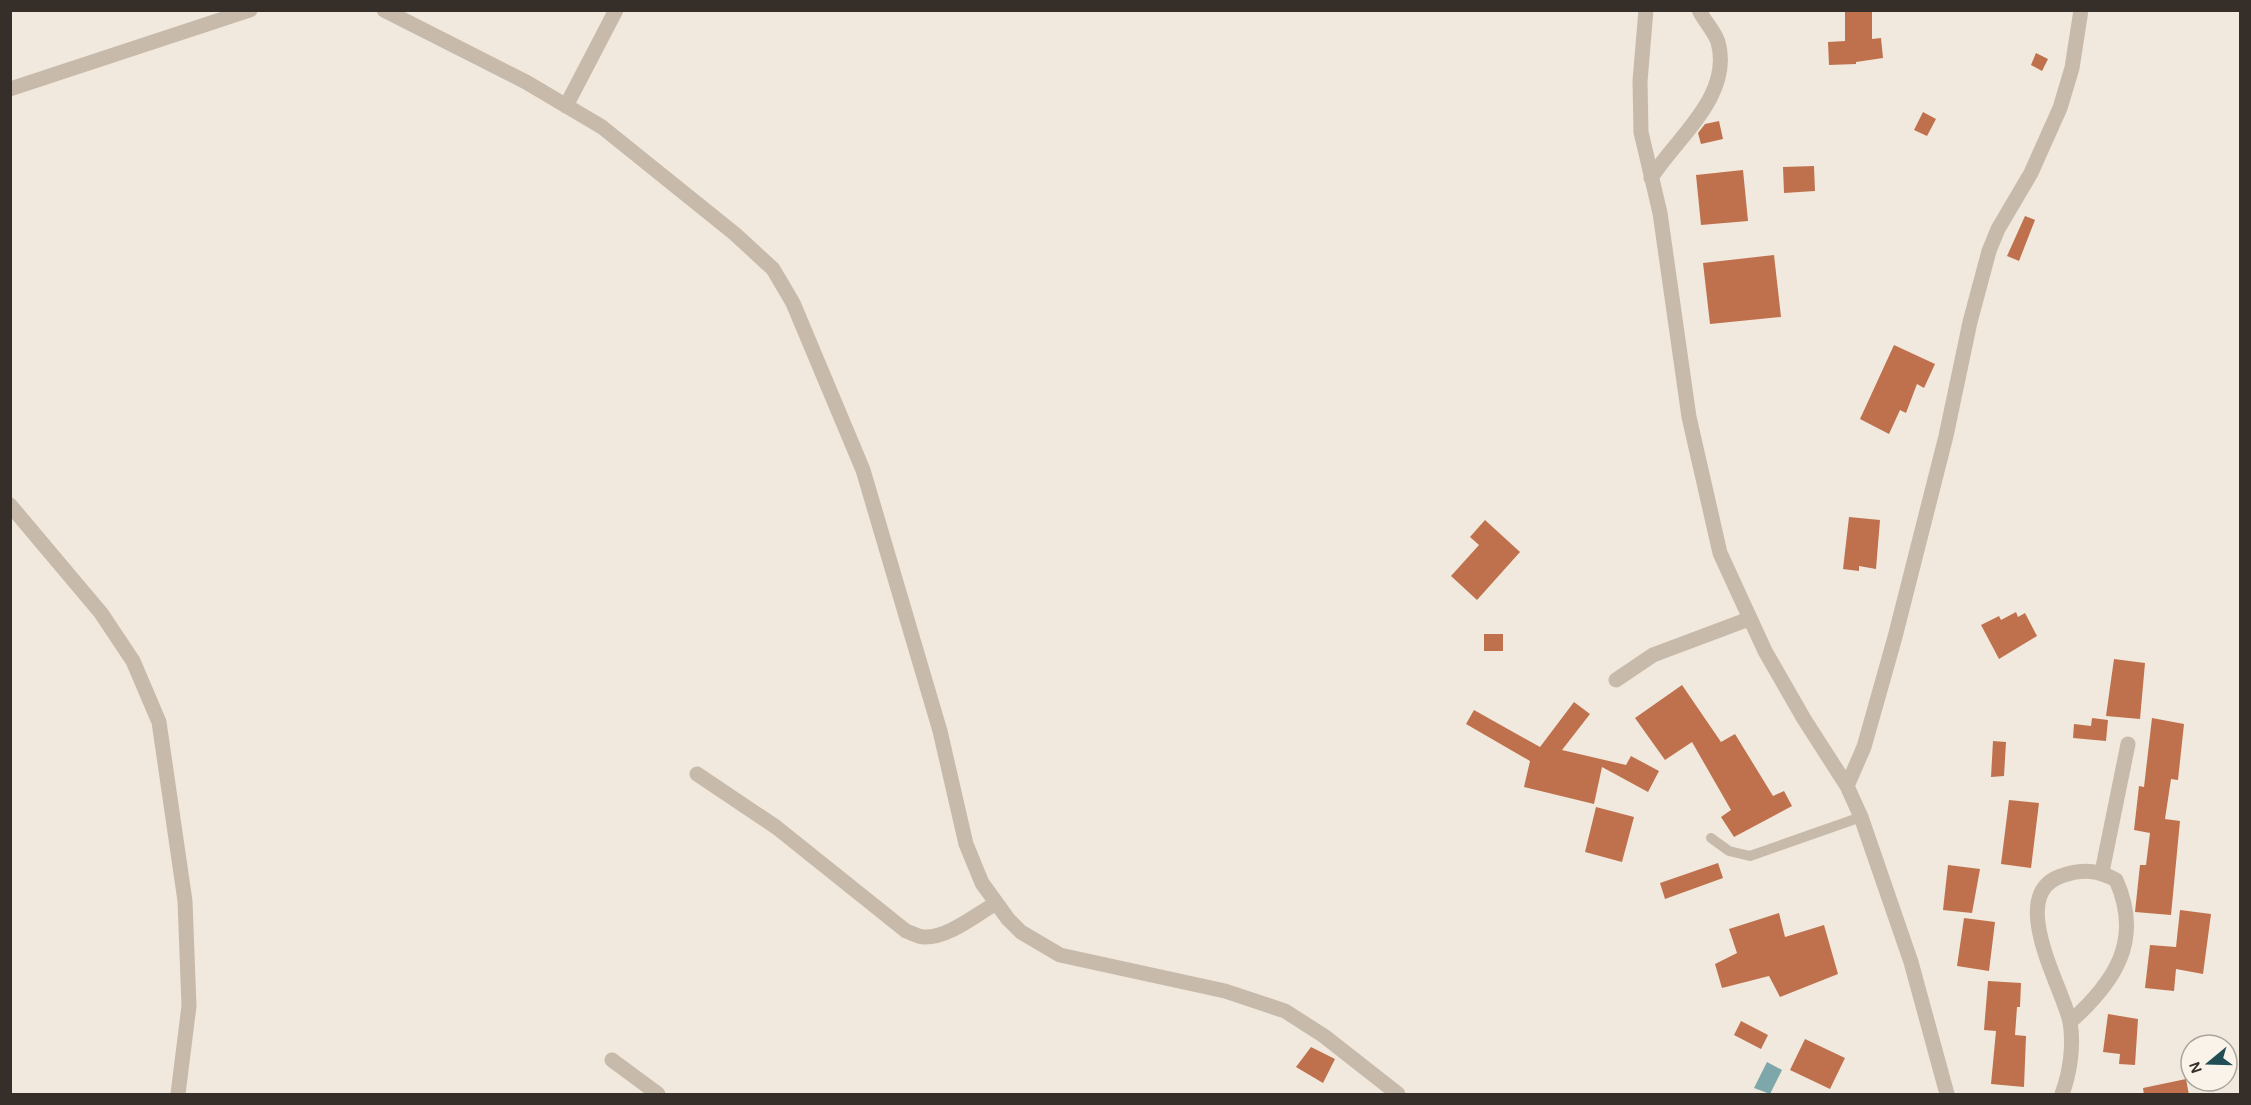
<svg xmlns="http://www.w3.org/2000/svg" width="2251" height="1105" font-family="Karla,sans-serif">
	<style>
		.water { fill: #7ea7ac }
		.building { fill: #bf714d }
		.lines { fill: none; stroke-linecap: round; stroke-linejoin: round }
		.service { stroke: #c8baaa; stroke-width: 10 }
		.minor { stroke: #c8baaa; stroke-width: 15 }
	</style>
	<rect width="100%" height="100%" fill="#f1e9dd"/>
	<path class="water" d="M 1767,1062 L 1782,1070 L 1770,1094 L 1754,1088 Z"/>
	<path class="building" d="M 1845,11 L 1872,11 L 1872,39 L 1881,38 L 1883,58 L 1856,62 L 1856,64 L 1829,65 L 1828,42 L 1845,41 Z
		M 2036,53 L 2048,59 L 2042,71 L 2031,65 Z
		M 1923,112 L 1936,119 L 1927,136 L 1914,130 Z
		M 1719,121 L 1723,139 L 1701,144 L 1698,133 L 1705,124 Z
		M 1814,166 L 1815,191 L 1784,193 L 1783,167 Z
		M 1743,170 L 1748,221 L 1701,225 L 1696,175 Z
		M 2025,216 L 2035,220 L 2019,261 L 2007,256 Z
		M 1774,255 L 1781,317 L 1710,324 L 1703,263 Z
		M 1894,345 L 1935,364 L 1924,388 L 1917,384 L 1906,413 L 1900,410 L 1889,434 L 1860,419 Z
		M 1849,517 L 1880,520 L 1876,569 L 1859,566 L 1859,571 L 1843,569 Z
		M 1485,520 L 1520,552 L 1477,600 L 1451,576 L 1479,545 L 1470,537 Z
		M 2016,612 L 2018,617 L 2025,613 L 2037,636 L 1999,659 L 1981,625 L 1999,616 L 2001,620 Z
		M 1484,634 L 1503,634 L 1503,651 L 1484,651 Z
		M 2114,659 L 2145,663 L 2140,719 L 2106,716 Z
		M 1682,685 L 1721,742 L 1735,734 L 1773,796 L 1784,791 L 1792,806 L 1734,837 L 1721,817 L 1731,810 L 1692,742 L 1665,760 L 1635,718 Z
		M 1574,702 L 1590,714 L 1562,750 L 1626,765 L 1631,756 L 1659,771 L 1648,792 L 1602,767 L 1594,804 L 1524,787 L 1530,761 L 1466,724 L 1474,710 L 1540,747 Z
		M 2092,718 L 2108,720 L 2106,741 L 2073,738 L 2074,724 L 2091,726 Z
		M 2152,718 L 2184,724 L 2178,780 L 2171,779 L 2165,819 L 2180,821 L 2171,915 L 2135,912 L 2140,865 L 2146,865 L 2150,833 L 2134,830 L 2139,786 L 2144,787 Z
		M 1993,741 L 2006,742 L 2004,776 L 1991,777 Z
		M 2009,800 L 2039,803 L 2031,868 L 2001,864 Z
		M 1596,807 L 1634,817 L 1622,862 L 1585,852 Z
		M 1718,863 L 1723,878 L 1665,899 L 1660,883 Z
		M 1948,865 L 1980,869 L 1972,913 L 1943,910 Z
		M 2180,910 L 2211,914 L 2203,974 L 2176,969 L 2174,991 L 2145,988 L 2150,945 L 2176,947 Z
		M 1779,913 L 1785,937 L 1824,925 L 1838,974 L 1780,997 L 1769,976 L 1722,988 L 1715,964 L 1737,953 L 1729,929 Z
		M 1964,918 L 1995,922 L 1989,971 L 1957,966 Z
		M 1988,981 L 2021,983 L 2020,1007 L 2017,1007 L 2015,1035 L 2026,1036 L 2024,1087 L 1991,1084 L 1996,1031 L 1984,1030 Z
		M 2108,1014 L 2138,1019 L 2135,1065 L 2119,1064 L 2120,1054 L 2103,1052 Z
		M 1741,1021 L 1768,1035 L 1761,1049 L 1734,1035 Z
		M 1805,1039 L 1845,1058 L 1830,1089 L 1790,1070 Z
		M 1311,1047 L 1335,1059 L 1323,1083 L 1296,1067 Z
		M 2186,1079 L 2189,1095 L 2144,1095 L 2143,1088 Z"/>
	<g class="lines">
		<path class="service" d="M 1711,838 L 1729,851 L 1750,856 L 1861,817"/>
		<path class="minor" d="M 384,10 L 526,82 L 602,127 L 735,234 L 773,269 L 793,303 L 863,470 L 940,731 L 966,844 L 982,883 L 1008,919 L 1021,932 L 1060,955 L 1225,991 L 1285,1011 L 1324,1036 L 1398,1094
			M 1646,10 L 1640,81 L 1641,132 L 1660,213 L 1689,417 L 1720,553 L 1765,651 L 1804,719 L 1847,786 L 1861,817 L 1911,962 L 1947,1094
			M 10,89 L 250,10
			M 566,106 L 616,10
			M 1651,178 C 1676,138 1733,96 1718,42 C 1714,30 1704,21 1699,10
			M 10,505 L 101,613 L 133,661 L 159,722 L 185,901 L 189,1006 L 178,1094
			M 1616,680 L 1653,655 L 1749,619
			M 697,774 L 776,827 L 906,931 C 912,933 918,937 924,937 C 948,938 975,915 995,904
			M 1847,786 L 1864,747 L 1895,637 L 1946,436 L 1970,322 L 1989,251 L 1998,229 L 2031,173 L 2060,108 L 2072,68 L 2081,10
			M 2102,872 L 2128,744
			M 612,1060 L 658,1094
			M 2062,1094 C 2070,1073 2074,1045 2070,1022 C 2063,988 2004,892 2064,875 C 2083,869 2098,870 2116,880 C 2143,940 2115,982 2070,1022"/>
	</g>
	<rect width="2251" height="1105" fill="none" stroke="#362e29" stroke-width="24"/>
	<g transform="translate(2209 1063) rotate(251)"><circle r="28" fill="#f9f3e9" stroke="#aba49c" stroke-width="1.5"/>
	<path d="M0-4.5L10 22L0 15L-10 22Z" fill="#214e55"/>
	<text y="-9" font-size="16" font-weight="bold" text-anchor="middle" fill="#362e29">N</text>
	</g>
</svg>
